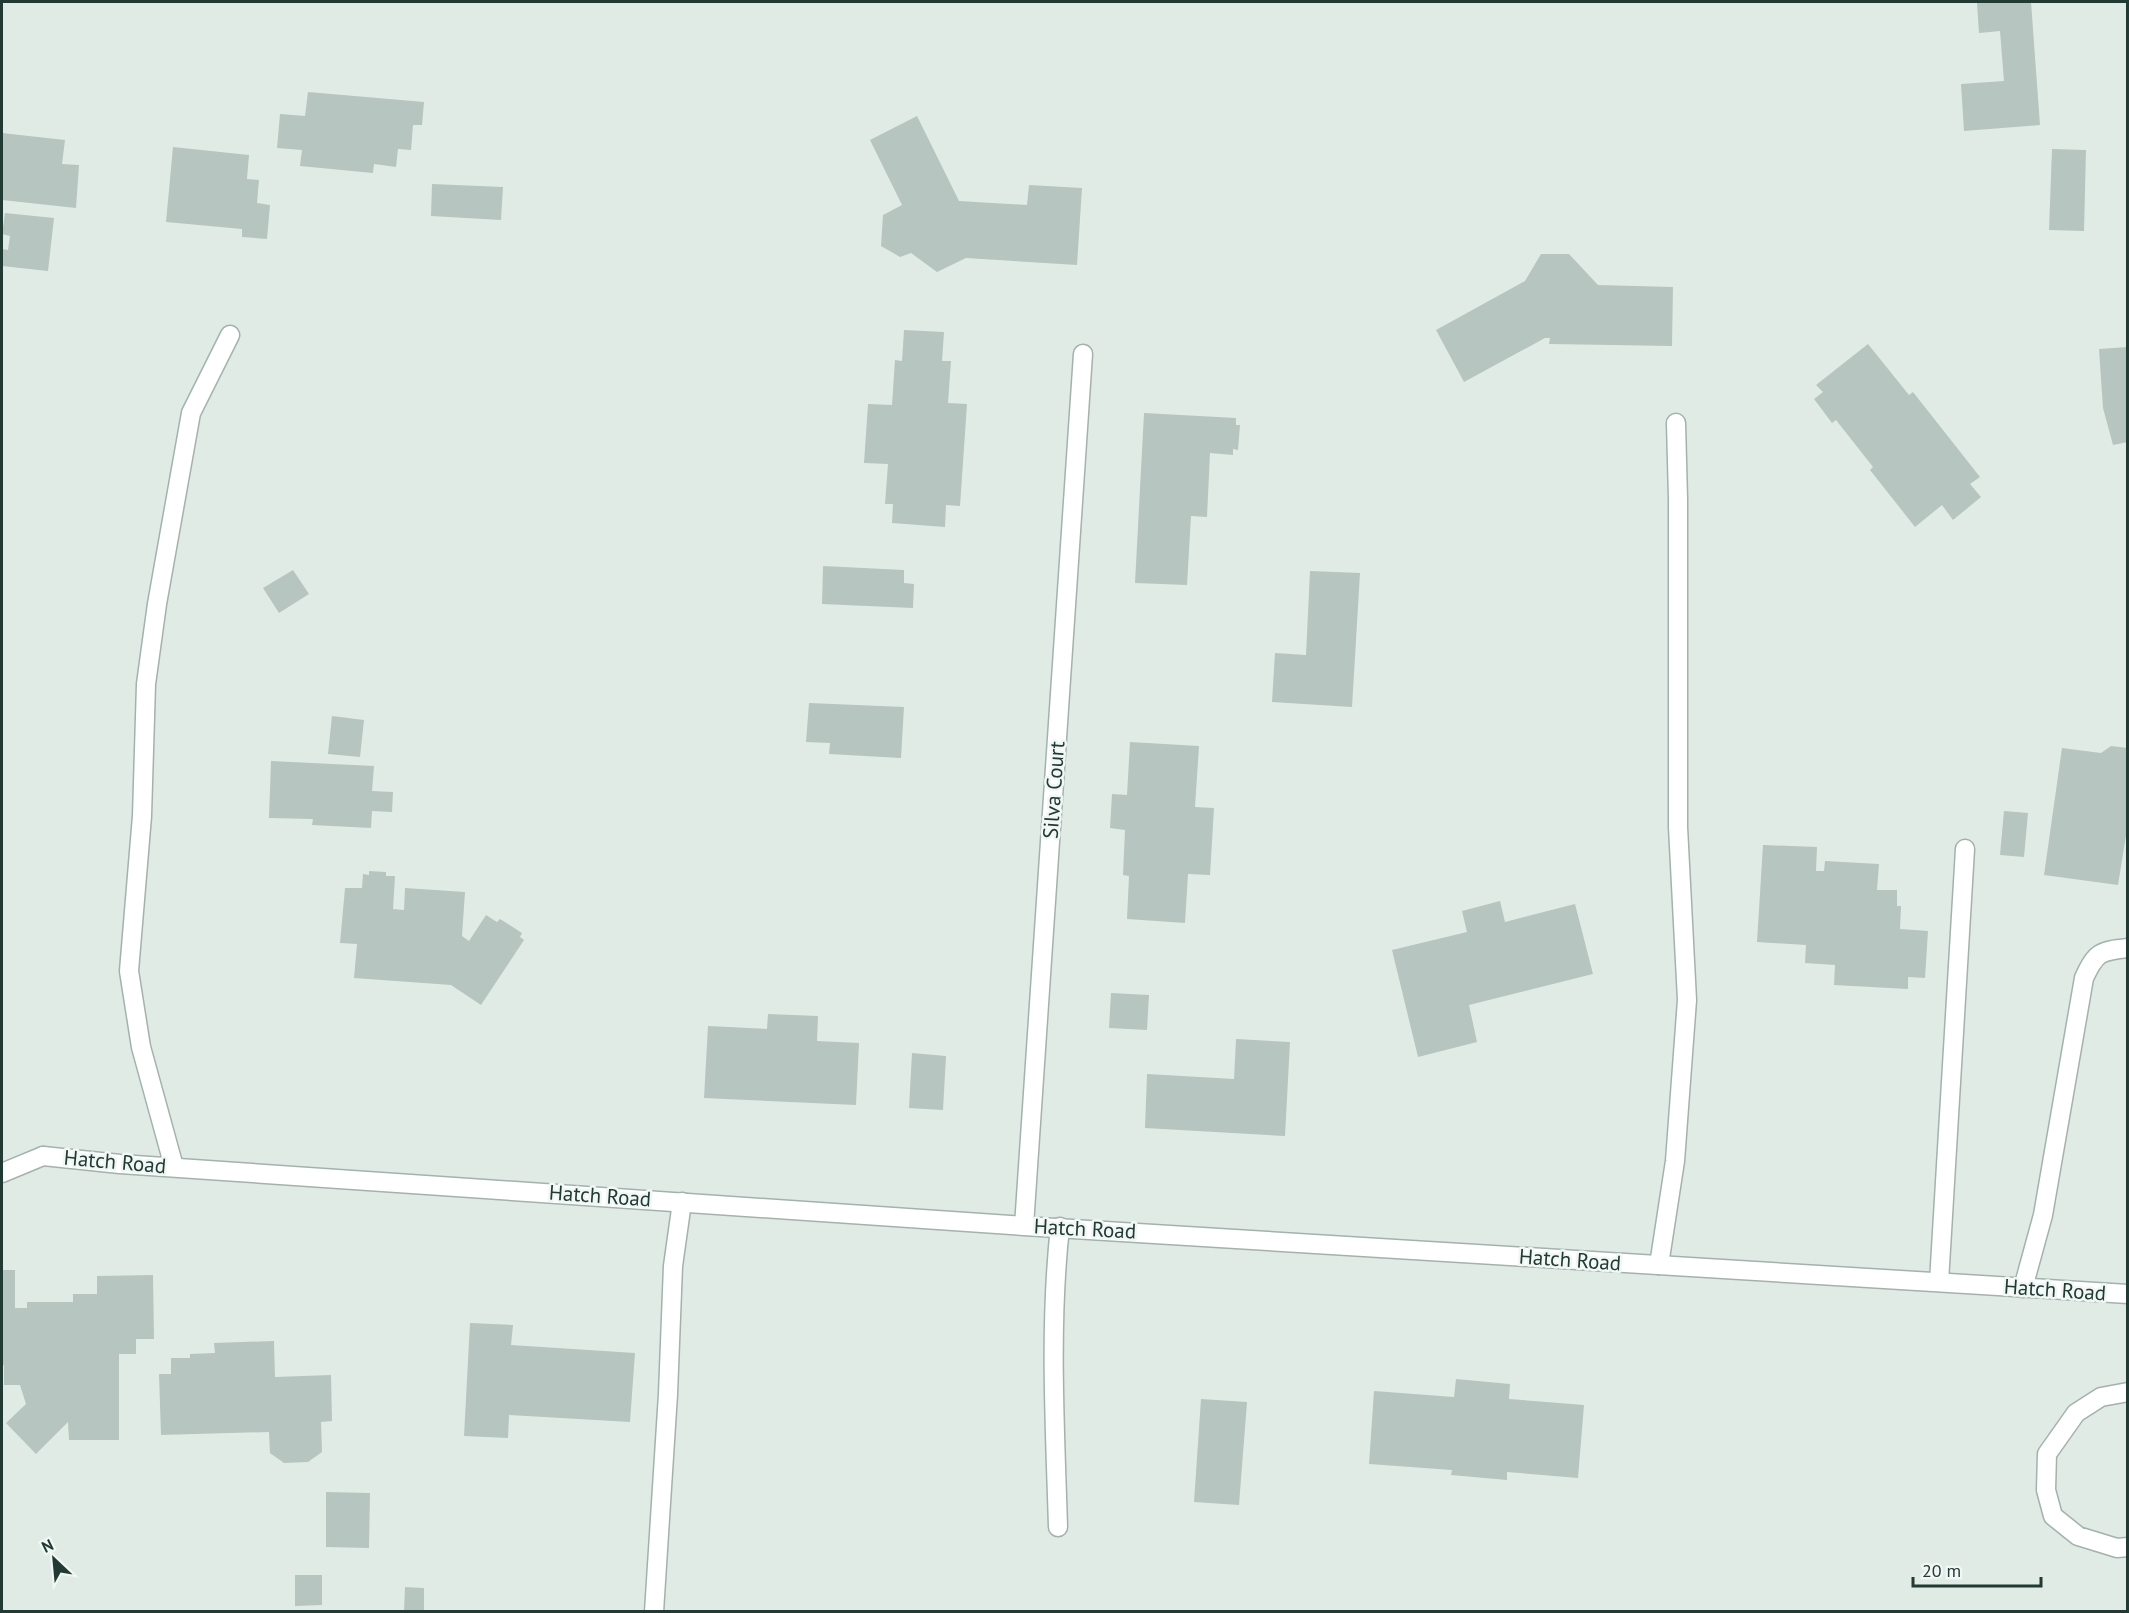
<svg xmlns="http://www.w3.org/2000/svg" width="2129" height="1613" font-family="'PT Sans',sans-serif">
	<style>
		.building { fill: #b6c5bf }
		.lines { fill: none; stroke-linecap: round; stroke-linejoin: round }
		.lane-casing { stroke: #a3b2ad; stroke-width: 21 }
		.street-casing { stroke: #a3b2ad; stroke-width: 21 }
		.lane { stroke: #fff; stroke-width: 18 }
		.street { stroke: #fff; stroke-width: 18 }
		.labels { text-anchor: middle; stroke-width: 5; stroke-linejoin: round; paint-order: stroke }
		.street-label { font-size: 21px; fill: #213a34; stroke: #f1f7f4 }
	</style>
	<rect width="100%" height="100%" fill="#e0ebe6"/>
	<path class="building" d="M 2002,2 L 2031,2 L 2040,125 L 1964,131 L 1961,84 L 2004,81 L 2000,31 L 1979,33 L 1977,3 Z
		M 308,92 L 424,102 L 422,125 L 413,125 L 411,150 L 398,149 L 396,167 L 374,164 L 373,173 L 300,166 L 302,150 L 277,148 L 280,114 L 305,116 Z
		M 917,116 L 959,201 L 1027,205 L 1029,185 L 1082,188 L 1077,265 L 966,258 L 937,272 L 911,253 L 900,257 L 881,246 L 883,215 L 902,205 L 870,140 Z
		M 2,133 L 65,140 L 62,164 L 79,165 L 76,208 L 2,200 Z
		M 173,147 L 249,155 L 247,179 L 259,180 L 257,203 L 270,205 L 267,239 L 242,237 L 242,229 L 166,222 Z
		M 2052,149 L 2086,150 L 2084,231 L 2049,230 Z
		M 432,184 L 503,187 L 501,220 L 431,216 Z
		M 5,213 L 54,218 L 48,271 L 2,266 L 2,249 L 8,250 L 10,236 L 2,234 Z
		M 1541,254 L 1569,254 L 1598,285 L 1673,287 L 1672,346 L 1549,344 L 1550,338 L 1545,338 L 1464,382 L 1436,330 L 1525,281 Z
		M 904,330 L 944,332 L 942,361 L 951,361 L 948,403 L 967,404 L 960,506 L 946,505 L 945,527 L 892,523 L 893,504 L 885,504 L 888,464 L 864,463 L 868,404 L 892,405 L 895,360 L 902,361 Z
		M 1868,344 L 1909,395 L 1913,392 L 1980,477 L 1970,484 L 1981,497 L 1953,520 L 1942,505 L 1915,527 L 1870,470 L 1873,467 L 1836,420 L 1832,423 L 1814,399 L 1823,392 L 1816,385 Z
		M 2128,347 L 2128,442 L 2113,445 L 2103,408 L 2099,349 Z
		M 1144,413 L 1236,418 L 1236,425 L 1240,425 L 1238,450 L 1233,449 L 1233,455 L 1210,453 L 1207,517 L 1191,516 L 1187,585 L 1135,583 Z
		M 823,566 L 904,570 L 904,583 L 914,584 L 913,608 L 822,604 Z
		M 293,570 L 309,594 L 279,613 L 263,588 Z
		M 1310,571 L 1360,573 L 1352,707 L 1272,702 L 1275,653 L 1306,655 Z
		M 809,703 L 904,707 L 901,758 L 829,754 L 830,743 L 806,742 Z
		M 332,716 L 364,720 L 360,757 L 328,754 Z
		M 1130,742 L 1199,746 L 1195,807 L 1214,808 L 1210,875 L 1188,874 L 1185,923 L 1127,919 L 1129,876 L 1123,875 L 1125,830 L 1110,828 L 1112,794 L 1127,795 Z
		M 2111,746 L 2128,748 L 2128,823 L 2118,885 L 2044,875 L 2062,748 L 2101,753 Z
		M 271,761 L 374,766 L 372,791 L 393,792 L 392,812 L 372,811 L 371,828 L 312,825 L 313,819 L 269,818 Z
		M 2004,811 L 2028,813 L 2024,857 L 2000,855 Z
		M 1763,845 L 1817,847 L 1816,871 L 1824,871 L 1825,861 L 1879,864 L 1877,890 L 1897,890 L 1897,906 L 1901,906 L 1900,929 L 1928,931 L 1925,978 L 1908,977 L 1908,989 L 1834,985 L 1835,965 L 1805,963 L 1806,945 L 1757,942 Z
		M 369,871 L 386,872 L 386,876 L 395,876 L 393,909 L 404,910 L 405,888 L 465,892 L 462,936 L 469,941 L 486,915 L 497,922 L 500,919 L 522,933 L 520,937 L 524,940 L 481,1005 L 451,985 L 354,978 L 357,944 L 340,943 L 345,888 L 362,888 L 363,874 L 369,875 Z
		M 1500,901 L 1505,922 L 1575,904 L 1593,974 L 1469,1005 L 1477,1042 L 1418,1057 L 1392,950 L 1467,932 L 1462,911 Z
		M 1111,993 L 1149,995 L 1147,1030 L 1109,1028 Z
		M 768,1014 L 818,1016 L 817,1041 L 859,1043 L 856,1105 L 704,1098 L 708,1026 L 767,1029 Z
		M 1236,1039 L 1290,1042 L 1285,1136 L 1145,1128 L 1147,1074 L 1234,1079 Z
		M 912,1053 L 946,1056 L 943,1110 L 909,1108 Z
		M 2,1270 L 15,1270 L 15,1308 L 27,1308 L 27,1302 L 73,1302 L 73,1294 L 97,1294 L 97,1276 L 153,1275 L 154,1339 L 136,1339 L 136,1354 L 119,1354 L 119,1440 L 69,1440 L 68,1422 L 36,1454 L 6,1423 L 26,1404 L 20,1385 L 4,1385 L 4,1365 L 2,1365 Z
		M 470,1323 L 513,1325 L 511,1345 L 635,1353 L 630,1422 L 509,1415 L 508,1438 L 464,1436 Z
		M 274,1341 L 275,1377 L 331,1375 L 332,1421 L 321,1422 L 322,1452 L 308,1462 L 284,1463 L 270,1453 L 269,1432 L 161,1435 L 159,1374 L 171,1374 L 171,1358 L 190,1358 L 190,1354 L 215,1353 L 214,1343 Z
		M 1456,1379 L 1510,1384 L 1509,1399 L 1584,1405 L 1578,1478 L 1507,1472 L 1507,1480 L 1451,1475 L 1452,1470 L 1369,1464 L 1374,1391 L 1454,1397 Z
		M 1201,1399 L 1247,1402 L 1239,1505 L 1194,1502 Z
		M 326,1492 L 370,1493 L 369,1548 L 326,1547 Z
		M 295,1575 L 322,1575 L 322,1605 L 295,1606 Z
		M 405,1587 L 424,1588 L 424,1612 L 404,1612 Z"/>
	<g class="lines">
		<g class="lane-casing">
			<path id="lane" d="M 174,1167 L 141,1047 L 129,971 L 142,816 L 146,684 L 157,604 L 191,413 L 230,335
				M 2,1173 L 43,1156
				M 1659,1265 L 1675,1161 L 1687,1000 L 1678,827 L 1678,499 L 1676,423
				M 1939,1282 L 1965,849
				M 2023,1288 L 2043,1215 L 2084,978 C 2096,952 2100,951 2128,948
				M 2128,1392 L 2101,1397 L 2076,1413 L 2047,1454 L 2046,1490 L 2053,1516 L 2078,1536 L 2117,1548 L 2128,1547
				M 1058,1527 C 1055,1427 1049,1327 1060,1227
				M 654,1612 L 668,1394 L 673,1266 L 682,1202"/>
		</g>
		<g class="street-casing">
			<path id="street" d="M 43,1156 L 120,1164 L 1024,1226 L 2128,1294
				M 1024,1226 L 1083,354"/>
		</g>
		<use href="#lane" class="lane"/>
		<use href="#street" class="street"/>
	</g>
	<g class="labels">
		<g class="street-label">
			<text transform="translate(1054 790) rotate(-86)" y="7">Silva Court</text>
			<text transform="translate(115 1162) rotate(5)" y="7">Hatch Road</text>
			<text transform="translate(600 1196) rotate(4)" y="7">Hatch Road</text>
			<text transform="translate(1085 1229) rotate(3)" y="7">Hatch Road</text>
			<text transform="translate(1570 1260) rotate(4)" y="7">Hatch Road</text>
			<text transform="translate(2055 1290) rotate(4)" y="7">Hatch Road</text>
		</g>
	</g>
	<rect width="2129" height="1613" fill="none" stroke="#213a34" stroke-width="6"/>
	<g transform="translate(54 1559) rotate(334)" stroke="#f1f7f4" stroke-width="4.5" paint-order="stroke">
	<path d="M0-4.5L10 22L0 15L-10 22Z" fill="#213a34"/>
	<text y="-9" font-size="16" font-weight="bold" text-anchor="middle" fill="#213a34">N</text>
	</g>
	<path d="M1913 1577v9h128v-9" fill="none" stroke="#213a34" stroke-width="3"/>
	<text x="1922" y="1577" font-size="18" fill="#213a34" stroke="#f1f7f4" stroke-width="4.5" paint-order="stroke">20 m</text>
</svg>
